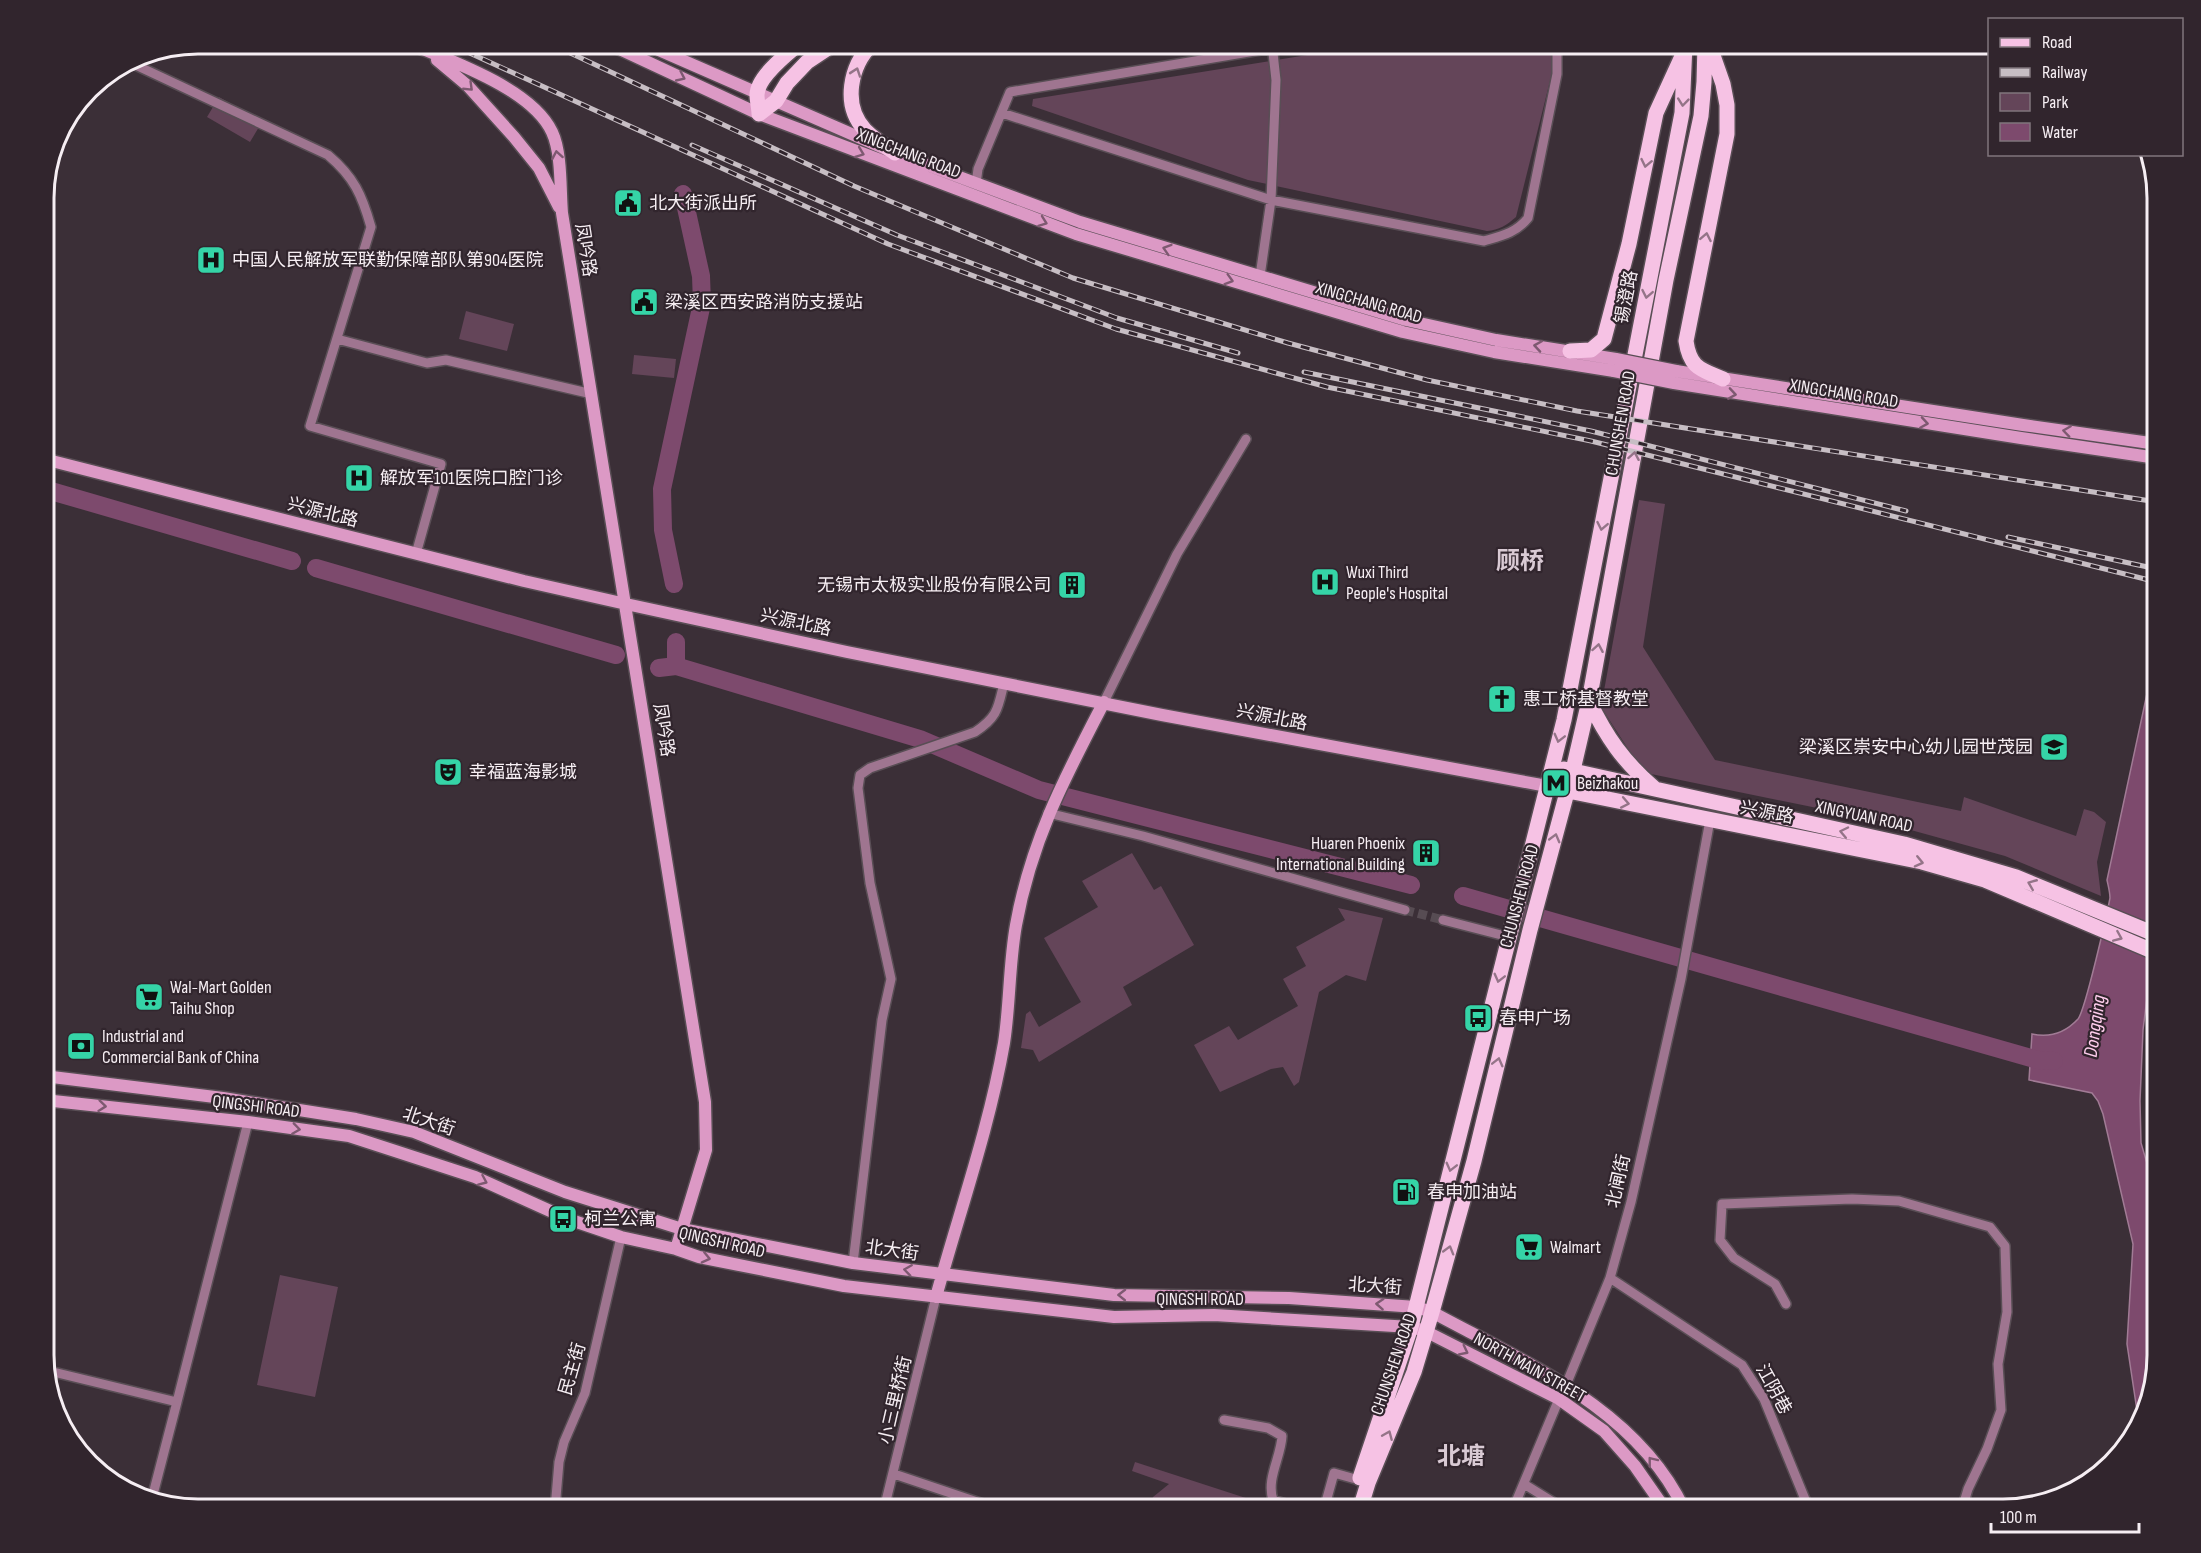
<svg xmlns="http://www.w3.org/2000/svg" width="2201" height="1553" font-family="'Sofia Sans Condensed','Noto Sans SC',sans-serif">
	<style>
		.green { fill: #644559 }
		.water { fill: #7d4a6d; stroke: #a17b95; stroke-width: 1.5 }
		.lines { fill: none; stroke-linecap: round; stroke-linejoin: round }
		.river { stroke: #7d4a6d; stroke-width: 18 }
		.ferry { stroke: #ffceed; stroke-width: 1.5; stroke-dasharray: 8 6; stroke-linecap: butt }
		.street-tunnel { stroke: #574c53; stroke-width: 9; stroke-dasharray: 9 4.5; stroke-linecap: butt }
		.street-casing { stroke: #594e55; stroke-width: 12 }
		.secondary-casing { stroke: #594e55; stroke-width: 15 }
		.primary-casing { stroke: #594e55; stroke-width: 18 }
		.street { stroke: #9f7590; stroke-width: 9 }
		.secondary { stroke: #dc99c5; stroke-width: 12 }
		.primary { stroke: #f6c2e4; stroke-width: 15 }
		.rail-casing { stroke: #c7bec4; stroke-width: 5 }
		.rail { stroke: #31252d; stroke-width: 3; stroke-dasharray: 9; stroke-linecap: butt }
		.secondary-bridge-casing { stroke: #594e55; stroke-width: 15; stroke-linecap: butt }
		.secondary-bridge { stroke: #dc99c5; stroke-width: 12 }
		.oneway { stroke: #947488 }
		.oneway2 { stroke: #7e5971 }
		.labels { text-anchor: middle; stroke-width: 4.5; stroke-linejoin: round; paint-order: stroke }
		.street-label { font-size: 18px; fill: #f6eef3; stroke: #31252d }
		.poi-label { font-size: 18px; fill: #f6eef3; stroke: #31252d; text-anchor: start }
		.water-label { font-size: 20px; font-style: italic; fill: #ffceed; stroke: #31252d }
		.district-label { font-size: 24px; font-weight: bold; fill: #d9cad4; stroke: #31252d }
		.rim { fill: none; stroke: #f6eef3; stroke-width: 3 }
	</style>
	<rect width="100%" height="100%" fill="#3b2f37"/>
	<path class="green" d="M 1376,44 L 1545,44 C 1552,51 1552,59 1553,69 L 1516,217 C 1507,225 1499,230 1487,231 L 1248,180 L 1032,106 L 1033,99 Z
		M 219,97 L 262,122 L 250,142 L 207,117 Z
		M 466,311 L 514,324 L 507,351 L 459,339 Z
		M 634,355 L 676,359 L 674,378 L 632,374 Z
		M 1639,500 L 1665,504 L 1643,647 L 1715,760 L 1961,811 L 1964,797 L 2076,836 L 2084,809 L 2094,812 L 2106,822 L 2097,862 L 2101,896 L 2005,856 L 1871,819 L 1651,774 L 1632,755 L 1601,707 Z
		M 1132,853 L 1154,890 L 1161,886 L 1194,945 L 1123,987 L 1132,1005 L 1039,1062 L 1033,1050 L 1021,1048 L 1026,1014 L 1030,1011 L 1039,1027 L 1081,1002 L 1044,938 L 1098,907 L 1082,881 Z
		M 1338,908 L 1383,918 L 1366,981 L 1346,975 L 1319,992 L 1299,1082 L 1294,1086 L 1283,1067 L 1271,1069 L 1220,1092 L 1194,1045 L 1229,1026 L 1238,1040 L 1298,1006 L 1283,979 L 1306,966 L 1296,947 L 1345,920 Z
		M 280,1275 L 338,1287 L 315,1397 L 257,1385 Z
		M 1135,1462 L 1280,1509 L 1149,1509 L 1153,1497 L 1169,1484 L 1132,1471 Z"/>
	<path class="water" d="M 2157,647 L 2157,947 L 2150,974 L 2143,1030 L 2140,1101 L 2141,1143 L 2157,1197 L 2157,1355 L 2149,1405 L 2139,1424 L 2127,1344 L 2133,1244 L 2103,1114 L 2098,1101 L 2092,1093 L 2029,1080 L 2032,1034 C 2050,1038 2065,1033 2078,1019 C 2085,1011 2107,914 2110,898 C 2110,892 2108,885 2107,880 Z"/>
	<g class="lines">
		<path class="river" d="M 44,489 L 292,561
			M 316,568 L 616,655
			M 674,584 L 663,530 L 662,489 L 702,303 L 701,276 L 683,194
			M 676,642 L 676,666
			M 659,668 L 676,666 L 920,739 L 1039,790 L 1411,885
			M 1463,896 L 2038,1060 L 2054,1061"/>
		<path class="ferry" d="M 2152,1391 L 2147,1350 L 2157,1315"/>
		<path class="street-tunnel" d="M 1405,910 L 1443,920"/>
		<g class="street-casing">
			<path id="street" d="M 129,62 L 328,155 C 354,177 362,195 371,227 L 310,426 L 441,464 L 416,554
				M 1002,113 L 1271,200 L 1484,241 C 1501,236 1516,233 1528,218 L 1557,74 L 1557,44
				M 976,184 L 978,169 L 1010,92 L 1297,44
				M 1260,276 L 1271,200 L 1276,80 L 1272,44
				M 337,339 L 427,363 L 446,360 L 592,394
				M 1104,702 L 1177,554 L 1246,439
				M 1048,813 L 1143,836 L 1405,910
				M 1443,920 L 1509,937
				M 44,1040 C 46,1023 52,999 44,983
				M 853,1263 L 882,1020 L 891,979 L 870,883 L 858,788 L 860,775 L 870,768 L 975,732 C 998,717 998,708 1004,683
				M 1610,1278 L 1742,1365 L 1764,1399 L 1809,1509
				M 1786,1304 L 1775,1284 L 1734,1258 L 1720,1240 L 1722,1204 L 1852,1199 L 1899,1201 L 1990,1227 L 2005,1246 L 2007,1312 L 1998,1364 L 2001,1410 L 1987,1449 L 1968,1489 L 1962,1509
				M 45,1370 L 177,1402 L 248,1122
				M 1566,1385 L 1610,1278 L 1631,1202 L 1681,979 L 1710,820
				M 1224,1420 L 1268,1428 L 1282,1436 C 1281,1457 1266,1479 1273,1500 L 1301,1509
				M 894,1474 L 998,1509
				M 1524,1484 L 1553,1502 L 1559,1509
				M 151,1502 L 177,1402
				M 555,1509 L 559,1462 L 564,1442 L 585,1393 L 621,1237
				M 884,1509 L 936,1297
				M 1324,1509 L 1334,1473 L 1359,1480
				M 1513,1509 L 1559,1399"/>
		</g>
		<g class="secondary-casing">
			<path id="secondary" d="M 411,44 C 453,62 532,89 552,132 C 562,153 560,190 562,213 L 705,1102 L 706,1150 L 676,1249
				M 609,44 L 759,114 L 1076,234 L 1403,332 L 1494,352 L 1614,371
				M 645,44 L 895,153 L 1080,222 L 1406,320 L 1496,340 L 1616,359
				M 437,60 L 468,86 L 514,137 L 539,168 L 559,207
				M 1676,371 L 2023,425 L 2157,444
				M 1674,383 L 2021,438 L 2157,458
				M 44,459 L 524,581 L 626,604 L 847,652 L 1162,715 L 1547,786
				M 44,1076 L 223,1098 L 356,1119 L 414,1132 L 565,1192 L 682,1229 L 853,1263 L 1114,1295 L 1289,1298 L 1416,1307 L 1432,1312 C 1524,1362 1637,1409 1684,1509
				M 44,1100 L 248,1122 L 349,1136 L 475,1177 L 568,1219 L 621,1237 L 676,1249 L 699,1257 L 844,1286 L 1114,1317 L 1214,1315 L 1411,1327 L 1425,1331 L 1559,1399 L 1604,1431 L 1635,1466 L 1665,1509
				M 936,1297 C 959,1213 989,1129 1004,1043 C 1010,1004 1009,964 1016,925 C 1031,841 1065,777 1104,702"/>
		</g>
		<g class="primary-casing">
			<path id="primary" d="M 872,44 C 850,66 842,105 865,130 C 874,139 885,146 895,153
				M 1709,44 L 1723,84 L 1727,105 L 1727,134 L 1686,341 C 1690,368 1700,369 1723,379
				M 759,114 L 776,101 L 787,83 L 807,62 L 834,44
				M 759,114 C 759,108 757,101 757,95 C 757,77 787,54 799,44
				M 1570,351 L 1591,350 L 1604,339 L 1629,244 L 1656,113 L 1683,54
				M 1589,701 C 1607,738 1623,761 1654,788
				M 1564,769 L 1904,844 L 2016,877 L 2157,935
				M 1558,789 L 1922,862 L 1985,880 L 2157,953
				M 1360,1478 L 1411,1327 L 1564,720 L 1682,113 L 1685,44
				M 1360,1509 L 1368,1483 L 1414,1372 L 1432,1312 L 1474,1161 L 1530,930 L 1573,770 L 1589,701 L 1666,280 L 1701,116 L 1704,82 L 1705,44"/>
		</g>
		<use href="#street" class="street"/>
		<use href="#secondary" class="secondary"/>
		<use href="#primary" class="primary"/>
		<g class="rail-casing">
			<path id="rail" d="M 450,44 L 888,244 L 1116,329 L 1327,387 L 1591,441 L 2157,582
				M 551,44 L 854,186 L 1073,278 L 1288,343 L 1427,380 L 1577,411 L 2157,502
				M 692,145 L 897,235 L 1117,318 L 1238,353
				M 1304,372 L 1591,431 L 1906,511
				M 2008,537 L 2157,569"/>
		</g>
		<use href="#rail" class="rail"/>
		<g class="secondary-bridge-casing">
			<path id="secondary-bridge" d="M 1616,359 L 1676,371
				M 1614,371 L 1674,383"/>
		</g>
		<use href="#secondary-bridge" class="secondary-bridge"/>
	</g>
	<defs><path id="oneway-chevron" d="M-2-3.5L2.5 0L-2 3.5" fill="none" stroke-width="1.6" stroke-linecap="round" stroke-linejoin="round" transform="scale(1.5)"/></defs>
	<g class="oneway">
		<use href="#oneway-chevron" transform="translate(856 72) rotate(-71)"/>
		<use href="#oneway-chevron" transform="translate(1683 102) rotate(96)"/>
		<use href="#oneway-chevron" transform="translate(1646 163) rotate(102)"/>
		<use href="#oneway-chevron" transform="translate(1706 237) rotate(-79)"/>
		<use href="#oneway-chevron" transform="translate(1647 294) rotate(101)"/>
		<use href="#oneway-chevron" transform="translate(1634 456) rotate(-80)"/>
		<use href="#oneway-chevron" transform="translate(1602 526) rotate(101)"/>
		<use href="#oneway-chevron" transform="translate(1598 648) rotate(-80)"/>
		<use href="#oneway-chevron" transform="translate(1559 738) rotate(104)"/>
		<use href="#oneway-chevron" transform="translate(1625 803) rotate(11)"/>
		<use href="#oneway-chevron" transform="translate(1844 832) rotate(-168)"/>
		<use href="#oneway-chevron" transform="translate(1555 838) rotate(-75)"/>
		<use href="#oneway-chevron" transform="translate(1919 862) rotate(13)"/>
		<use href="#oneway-chevron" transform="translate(2032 884) rotate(-158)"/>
		<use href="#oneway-chevron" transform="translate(2118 937) rotate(23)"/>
		<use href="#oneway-chevron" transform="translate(1499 978) rotate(104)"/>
		<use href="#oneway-chevron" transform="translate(1498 1062) rotate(-76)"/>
		<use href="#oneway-chevron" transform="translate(1451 1167) rotate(104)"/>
		<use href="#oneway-chevron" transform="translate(1449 1250) rotate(-74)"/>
		<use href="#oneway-chevron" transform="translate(1388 1435) rotate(-67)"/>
	</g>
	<g class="oneway2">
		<use href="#oneway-chevron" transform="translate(681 77) rotate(25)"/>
		<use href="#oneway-chevron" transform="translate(469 87) rotate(44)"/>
		<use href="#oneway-chevron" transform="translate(860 153) rotate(21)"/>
		<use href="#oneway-chevron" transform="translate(557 155) rotate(-100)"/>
		<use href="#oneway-chevron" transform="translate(1043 222) rotate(20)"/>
		<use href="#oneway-chevron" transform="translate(1167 249) rotate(-163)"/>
		<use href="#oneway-chevron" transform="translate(1229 280) rotate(16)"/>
		<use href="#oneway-chevron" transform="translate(1538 346) rotate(-171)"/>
		<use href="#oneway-chevron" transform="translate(1732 394) rotate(9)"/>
		<use href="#oneway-chevron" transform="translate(1924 423) rotate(9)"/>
		<use href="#oneway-chevron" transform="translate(2067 431) rotate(-172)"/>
		<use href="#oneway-chevron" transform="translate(102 1106) rotate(6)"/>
		<use href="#oneway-chevron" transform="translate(296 1129) rotate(8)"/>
		<use href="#oneway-chevron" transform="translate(483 1181) rotate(24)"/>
		<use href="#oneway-chevron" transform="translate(706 1258) rotate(13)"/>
		<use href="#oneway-chevron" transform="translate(908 1270) rotate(-172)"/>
		<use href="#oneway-chevron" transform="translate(1122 1295) rotate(-179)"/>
		<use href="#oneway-chevron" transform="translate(1380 1304) rotate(-176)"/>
		<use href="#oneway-chevron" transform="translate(1464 1351) rotate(27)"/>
		<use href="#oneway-chevron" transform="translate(1652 1461) rotate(-128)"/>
	</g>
	<defs>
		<g id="civic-square" transform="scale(1.5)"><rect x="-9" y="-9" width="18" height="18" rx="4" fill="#35d4a7" stroke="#31252d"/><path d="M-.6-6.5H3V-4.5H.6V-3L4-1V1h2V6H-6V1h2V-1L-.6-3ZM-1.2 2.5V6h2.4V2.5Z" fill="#111"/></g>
		<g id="hospital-square" transform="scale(1.5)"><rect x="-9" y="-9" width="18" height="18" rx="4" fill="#35d4a7" stroke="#31252d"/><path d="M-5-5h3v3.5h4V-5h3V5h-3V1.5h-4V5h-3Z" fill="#111"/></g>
		<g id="building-square" transform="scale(1.5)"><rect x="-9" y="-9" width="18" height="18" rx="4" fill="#35d4a7" stroke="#31252d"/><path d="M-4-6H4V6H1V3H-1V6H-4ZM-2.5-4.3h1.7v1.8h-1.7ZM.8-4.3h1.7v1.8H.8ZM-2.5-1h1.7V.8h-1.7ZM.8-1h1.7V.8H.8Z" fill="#111"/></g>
		<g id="church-square" transform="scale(1.5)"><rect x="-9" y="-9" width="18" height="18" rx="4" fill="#35d4a7" stroke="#31252d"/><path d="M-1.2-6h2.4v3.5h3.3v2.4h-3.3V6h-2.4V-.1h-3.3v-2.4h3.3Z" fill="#111"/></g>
		<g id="school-square" transform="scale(1.5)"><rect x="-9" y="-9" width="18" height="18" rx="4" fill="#35d4a7" stroke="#31252d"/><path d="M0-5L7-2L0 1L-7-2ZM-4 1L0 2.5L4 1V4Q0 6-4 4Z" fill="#111"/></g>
		<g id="theatre-square" transform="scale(1.5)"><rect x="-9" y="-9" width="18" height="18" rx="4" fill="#35d4a7" stroke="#31252d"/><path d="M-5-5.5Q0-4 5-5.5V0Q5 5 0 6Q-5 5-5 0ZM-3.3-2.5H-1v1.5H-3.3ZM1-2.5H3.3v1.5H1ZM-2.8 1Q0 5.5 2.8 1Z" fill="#111"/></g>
		<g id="metro-square" transform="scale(1.5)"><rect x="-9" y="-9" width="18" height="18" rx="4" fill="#35d4a7" stroke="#31252d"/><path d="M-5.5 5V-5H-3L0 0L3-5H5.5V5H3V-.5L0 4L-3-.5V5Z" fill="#111"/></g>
		<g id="supermarket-square" transform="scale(1.5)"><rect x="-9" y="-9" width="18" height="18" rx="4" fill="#35d4a7" stroke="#31252d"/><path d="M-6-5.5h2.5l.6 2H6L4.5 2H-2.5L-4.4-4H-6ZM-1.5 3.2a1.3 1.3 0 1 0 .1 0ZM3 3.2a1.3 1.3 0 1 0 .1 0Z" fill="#111"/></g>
		<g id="bus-square" transform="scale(1.5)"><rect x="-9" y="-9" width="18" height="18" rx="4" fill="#35d4a7" stroke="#31252d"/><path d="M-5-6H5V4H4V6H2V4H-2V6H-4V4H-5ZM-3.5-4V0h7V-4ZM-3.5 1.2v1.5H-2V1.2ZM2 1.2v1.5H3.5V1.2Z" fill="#111"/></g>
		<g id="bank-square" transform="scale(1.5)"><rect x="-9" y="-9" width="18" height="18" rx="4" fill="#35d4a7" stroke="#31252d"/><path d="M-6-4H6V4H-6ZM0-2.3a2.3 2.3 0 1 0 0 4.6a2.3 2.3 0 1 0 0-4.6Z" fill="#111"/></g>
		<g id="fuel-square" transform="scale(1.5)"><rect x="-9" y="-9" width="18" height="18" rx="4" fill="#35d4a7" stroke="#31252d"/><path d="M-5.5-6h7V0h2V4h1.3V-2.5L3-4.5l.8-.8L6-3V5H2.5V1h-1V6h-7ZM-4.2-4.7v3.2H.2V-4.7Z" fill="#111"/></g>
	</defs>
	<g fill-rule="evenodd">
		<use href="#civic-square" x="628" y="203"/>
		<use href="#hospital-square" x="211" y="260"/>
		<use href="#civic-square" x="644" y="302"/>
		<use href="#hospital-square" x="359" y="478"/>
		<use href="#hospital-square" x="1325" y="582"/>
		<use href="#building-square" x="1072" y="585"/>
		<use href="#church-square" x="1502" y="699"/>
		<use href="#school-square" x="2054" y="747"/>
		<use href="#theatre-square" x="448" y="772"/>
		<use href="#metro-square" x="1556" y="783"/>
		<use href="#building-square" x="1426" y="853"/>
		<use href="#supermarket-square" x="149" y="997"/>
		<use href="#bus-square" x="1478" y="1018"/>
		<use href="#bank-square" x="81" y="1046"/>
		<use href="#fuel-square" x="1406" y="1192"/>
		<use href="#bus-square" x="563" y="1219"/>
		<use href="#supermarket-square" x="1529" y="1247"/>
	</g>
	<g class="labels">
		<g class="street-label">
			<text transform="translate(909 153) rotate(21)" y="6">XINGCHANG ROAD</text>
			<text transform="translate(586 250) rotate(81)" y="6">凤吟路</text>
			<text transform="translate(1626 297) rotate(-79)" y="6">锡澄路</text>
			<text transform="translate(1369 302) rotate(16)" y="6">XINGCHANG ROAD</text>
			<text transform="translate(1844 393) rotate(9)" y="6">XINGCHANG ROAD</text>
			<text transform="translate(1620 423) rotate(-80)" y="6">CHUNSHEN ROAD</text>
			<text transform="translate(323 512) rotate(14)" y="6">兴源北路</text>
			<text transform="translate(796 622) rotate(12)" y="6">兴源北路</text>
			<text transform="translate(1272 717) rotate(11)" y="6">兴源北路</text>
			<text transform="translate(664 730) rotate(81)" y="6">凤吟路</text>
			<text transform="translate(1767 812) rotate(11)" y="6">兴源路</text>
			<text transform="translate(1864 816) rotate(12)" y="6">XINGYUAN ROAD</text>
			<text transform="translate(1519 896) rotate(-75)" y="6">CHUNSHEN ROAD</text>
			<text transform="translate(256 1106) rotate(7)" y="6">QINGSHI ROAD</text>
			<text transform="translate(429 1121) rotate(19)" y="6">北大街</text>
			<text transform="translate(1618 1181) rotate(-77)" y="6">北闸街</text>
			<text transform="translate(722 1242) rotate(13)" y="6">QINGSHI ROAD</text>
			<text transform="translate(892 1250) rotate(8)" y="6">北大街</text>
			<text transform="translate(1375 1286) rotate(4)" y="6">北大街</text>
			<text x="1200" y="1305">QINGSHI ROAD</text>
			<text transform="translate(1393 1364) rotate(-71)" y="6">CHUNSHEN ROAD</text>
			<text transform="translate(1530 1367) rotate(29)" y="6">NORTH MAIN STREET</text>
			<text transform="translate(572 1369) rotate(-74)" y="6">民主街</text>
			<text transform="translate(1774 1389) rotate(61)" y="6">江阴巷</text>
			<text transform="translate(895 1400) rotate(-77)" y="6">小三里桥街</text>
		</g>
		<g class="poi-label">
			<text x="649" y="209">北大街派出所</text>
			<text x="232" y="266">中国人民解放军联勤保障部队第904医院</text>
			<text x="665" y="308">梁溪区西安路消防支援站</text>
			<text x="380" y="484">解放军101医院口腔门诊</text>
			<text x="1346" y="578">Wuxi Third<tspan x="1346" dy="21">People's Hospital</tspan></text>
			<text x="1051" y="591" text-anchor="end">无锡市太极实业股份有限公司</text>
			<text x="1523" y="705">惠工桥基督教堂</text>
			<text x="2033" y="753" text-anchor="end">梁溪区崇安中心幼儿园世茂园</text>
			<text x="469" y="778">幸福蓝海影城</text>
			<text x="1577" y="789">Beizhakou</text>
			<text x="1405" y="849" text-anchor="end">Huaren Phoenix<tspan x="1405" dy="21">International Building</tspan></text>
			<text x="170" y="993">Wal-Mart Golden<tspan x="170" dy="21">Taihu Shop</tspan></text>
			<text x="1499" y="1024">春申广场</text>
			<text x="102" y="1042">Industrial and<tspan x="102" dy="21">Commercial Bank of China</tspan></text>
			<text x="1427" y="1198">春申加油站</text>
			<text x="584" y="1225">柯兰公寓</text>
			<text x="1550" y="1253">Walmart</text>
		</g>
		<g class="water-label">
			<text transform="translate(2094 1026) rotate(-82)" y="7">Dongqing</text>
		</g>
		<g class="district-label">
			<text x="1520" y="569">顾桥</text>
			<text x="1461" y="1464">北塘</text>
		</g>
	</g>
	<path d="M0 0H2201V1553H0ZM198 54H2003A144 144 0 0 1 2147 198V1355A144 144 0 0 1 2003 1499H198A144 144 0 0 1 54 1355V198A144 144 0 0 1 198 54Z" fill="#31252d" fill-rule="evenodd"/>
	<path class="rim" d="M198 54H2003A144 144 0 0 1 2147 198V1355A144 144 0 0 1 2003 1499H198A144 144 0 0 1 54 1355V198A144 144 0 0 1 198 54Z"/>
	<rect x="1988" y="18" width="195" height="138" fill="#31252d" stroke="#80757c" stroke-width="1.5"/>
	<rect x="2000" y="38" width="30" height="9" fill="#f6c2e4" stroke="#80757c" stroke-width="1.5"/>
	<text x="2042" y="48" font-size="18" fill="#f6eef3">Road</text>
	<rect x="2000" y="68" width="30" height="9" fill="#c7bec4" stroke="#80757c" stroke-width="1.5"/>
	<text x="2042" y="78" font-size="18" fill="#f6eef3">Railway</text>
	<rect x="2000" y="93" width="30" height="18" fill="#644559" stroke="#80757c" stroke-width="1.5"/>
	<text x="2042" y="108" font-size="18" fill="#f6eef3">Park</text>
	<rect x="2000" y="123" width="30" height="18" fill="#7d4a6d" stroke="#80757c" stroke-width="1.5"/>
	<text x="2042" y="138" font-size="18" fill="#f6eef3">Water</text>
	<path d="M1991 1523v9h148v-9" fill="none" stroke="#f6eef3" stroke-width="3"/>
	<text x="2000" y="1523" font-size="18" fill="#f6eef3" stroke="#31252d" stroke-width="4.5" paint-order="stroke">100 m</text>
</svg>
